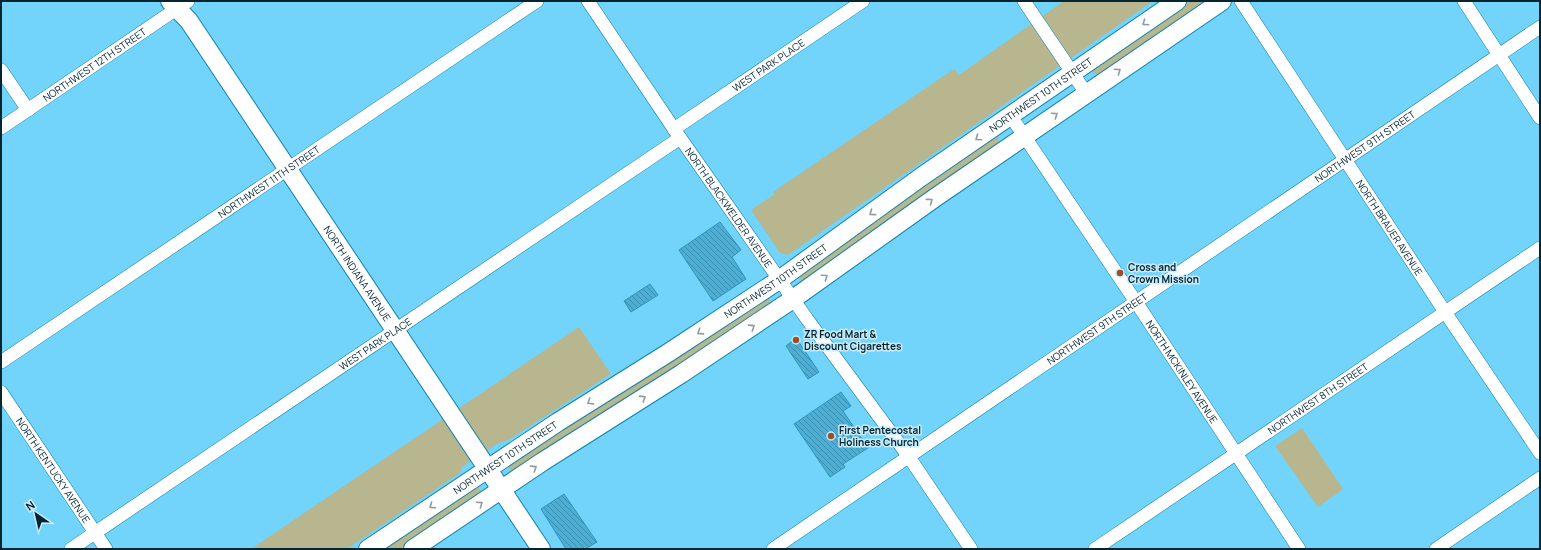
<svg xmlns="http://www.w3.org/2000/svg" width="1541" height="550" font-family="Manrope,sans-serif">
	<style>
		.grass { fill: #b7b68f }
		.building { fill: url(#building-back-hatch); stroke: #2d95bb }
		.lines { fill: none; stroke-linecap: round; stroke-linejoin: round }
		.street-casing { stroke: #0f84a9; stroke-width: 14 }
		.secondary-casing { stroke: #0f84a9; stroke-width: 20 }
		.street { stroke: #fff; stroke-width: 13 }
		.secondary { stroke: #fff; stroke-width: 18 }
		.oneway { stroke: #8e9ca2 }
		.poi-dot { fill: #98512b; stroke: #c9ecfc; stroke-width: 1.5 }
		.labels { text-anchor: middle; stroke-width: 3; stroke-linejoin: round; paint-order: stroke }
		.street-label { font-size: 10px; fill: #042430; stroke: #c9ecfc }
		.poi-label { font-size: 10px; font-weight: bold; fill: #042430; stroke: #c9ecfc; text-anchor: start }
	</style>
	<defs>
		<pattern id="building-back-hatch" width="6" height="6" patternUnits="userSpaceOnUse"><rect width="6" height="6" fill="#4cafd5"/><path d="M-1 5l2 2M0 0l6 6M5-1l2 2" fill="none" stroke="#3d8ead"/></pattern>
	</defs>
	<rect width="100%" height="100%" fill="#72d3fb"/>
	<path class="grass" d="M 1064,1 L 1153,1 L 788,255 L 780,253 L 751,210 L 775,194 L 773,192 L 954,69 L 959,75 Z
		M 1190,1 L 1208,1 L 1100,75 L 1093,73 L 1092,70 L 1094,67 Z
		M 996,136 L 999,138 L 997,144 L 803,281 L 800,279 L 800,276 L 919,186 Z
		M 768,298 L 772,304 L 770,307 L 516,471 L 512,471 L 509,469 L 510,463 L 763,299 Z
		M 579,327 L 611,374 L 510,439 L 497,444 L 462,467 L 460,473 L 347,549 L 251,549 Z
		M 1302,428 L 1343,489 L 1318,507 L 1275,446 Z
		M 475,487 L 478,487 L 481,491 L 480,495 L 476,498 L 400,549 L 383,549 Z"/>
	<path class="building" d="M 720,222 L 741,250 L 732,257 L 746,279 L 713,301 L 679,250 Z
		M 650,284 L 658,295 L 631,312 L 624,301 Z
		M 795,339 L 798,341 L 819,372 L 808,379 L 786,346 Z
		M 841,392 L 851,406 L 843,411 L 868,448 L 843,464 L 845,467 L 830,477 L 794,424 Z
		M 564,494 L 597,542 L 585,549 L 566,549 L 541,509 Z"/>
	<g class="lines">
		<g class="street-casing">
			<g id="street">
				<path id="s1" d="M 588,1 L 674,129 L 807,319 L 909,457 L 971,549"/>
				<path d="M 1024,1 L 1086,93"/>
				<path id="s2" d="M 1241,1 L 1445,312 L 1540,453"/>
				<path d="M 1464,1 L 1540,118"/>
				<path d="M 1,70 L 28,110"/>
				<path id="s3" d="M 1010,115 L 1136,302 L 1299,549"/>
				<path id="s4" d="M 1,128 L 188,1"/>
				<path id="s5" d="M 674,129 L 863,1"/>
				<path id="s6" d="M 1,362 L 537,1"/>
				<path id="s7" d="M 1,392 L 106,549"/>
				<path id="s8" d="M 71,549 L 680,138"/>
				<path id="s9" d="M 773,549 L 1540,27"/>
				<path id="s10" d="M 1095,549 L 1540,248"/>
				<path d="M 1436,549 L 1540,478"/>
			</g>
		</g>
		<g class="secondary-casing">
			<g id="secondary">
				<path id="s11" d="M 170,1 L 189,21 L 541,549"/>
				<path id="s12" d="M 368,549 L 558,422 L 668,353 L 779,280 L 921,177 L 1177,1"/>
				<path d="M 413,549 L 542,462 L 681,374 L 793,299 L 936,197 L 1222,1"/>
			</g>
		</g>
		<use href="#street" class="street"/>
		<use href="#secondary" class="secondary"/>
	</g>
	<defs><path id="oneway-chevron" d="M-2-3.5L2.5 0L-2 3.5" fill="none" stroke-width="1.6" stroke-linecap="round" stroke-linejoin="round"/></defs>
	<g class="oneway">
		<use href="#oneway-chevron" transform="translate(1145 23) rotate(146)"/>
		<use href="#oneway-chevron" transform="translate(1118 71) rotate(-34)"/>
		<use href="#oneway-chevron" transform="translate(1055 115) rotate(-34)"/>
		<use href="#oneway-chevron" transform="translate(978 138) rotate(145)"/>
		<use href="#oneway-chevron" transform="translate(930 201) rotate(-36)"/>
		<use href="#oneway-chevron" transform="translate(872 213) rotate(144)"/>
		<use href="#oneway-chevron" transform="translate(825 277) rotate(-35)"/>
		<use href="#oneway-chevron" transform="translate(752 327) rotate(-33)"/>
		<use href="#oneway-chevron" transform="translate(700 332) rotate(147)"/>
		<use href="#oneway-chevron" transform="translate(643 398) rotate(-32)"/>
		<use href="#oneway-chevron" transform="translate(590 402) rotate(148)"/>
		<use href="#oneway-chevron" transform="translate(534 468) rotate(-33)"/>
		<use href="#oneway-chevron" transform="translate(480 504) rotate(-34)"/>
		<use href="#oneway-chevron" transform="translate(432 506) rotate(146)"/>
	</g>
	<g class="poi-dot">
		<circle cx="1120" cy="273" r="4"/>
		<circle cx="796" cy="340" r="4"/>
		<circle cx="831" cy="436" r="4"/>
	</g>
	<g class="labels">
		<g class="street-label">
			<text dy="4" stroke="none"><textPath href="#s4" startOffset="113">NORTHWEST 12TH STREET</textPath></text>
			<text dy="4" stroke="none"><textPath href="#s5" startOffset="114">WEST PARK PLACE</textPath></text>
			<text dy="4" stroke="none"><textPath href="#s12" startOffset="812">NORTHWEST 10TH STREET</textPath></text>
			<text dy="4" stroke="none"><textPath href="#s9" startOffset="716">NORTHWEST 9TH STREET</textPath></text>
			<text dy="4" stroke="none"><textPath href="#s6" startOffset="323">NORTHWEST 11TH STREET</textPath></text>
			<text dy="4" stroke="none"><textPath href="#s1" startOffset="250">NORTH BLACKWELDER AVENUE</textPath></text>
			<text dy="4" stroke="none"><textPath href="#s2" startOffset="271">NORTH BRAUER AVENUE</textPath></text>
			<text dy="4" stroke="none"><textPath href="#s11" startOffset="331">NORTH INDIANA AVENUE</textPath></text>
			<text dy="4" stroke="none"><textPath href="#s12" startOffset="488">NORTHWEST 10TH STREET</textPath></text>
			<text dy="4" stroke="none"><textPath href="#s9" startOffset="392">NORTHWEST 9TH STREET</textPath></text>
			<text dy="4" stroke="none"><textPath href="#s8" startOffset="367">WEST PARK PLACE</textPath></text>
			<text dy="4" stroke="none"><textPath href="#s3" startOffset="309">NORTH MCKINLEY AVENUE</textPath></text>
			<text dy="4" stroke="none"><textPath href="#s10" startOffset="269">NORTHWEST 8TH STREET</textPath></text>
			<text dy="4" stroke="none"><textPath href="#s12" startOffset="165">NORTHWEST 10TH STREET</textPath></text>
			<text dy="4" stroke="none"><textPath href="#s7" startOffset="94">NORTH KENTUCKY AVENUE</textPath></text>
		</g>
		<g class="poi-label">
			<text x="1128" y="271">Cross and<tspan x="1128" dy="12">Crown Mission</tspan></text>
			<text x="804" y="338">ZR Food Mart &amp;<tspan x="804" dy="12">Discount Cigarettes</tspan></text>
			<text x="839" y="434">First Pentecostal<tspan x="839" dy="12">Holiness Church</tspan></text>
		</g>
	</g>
	<rect width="1541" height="550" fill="none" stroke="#042430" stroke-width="4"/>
	<g transform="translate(36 514) rotate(326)" stroke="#c9ecfc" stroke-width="3" paint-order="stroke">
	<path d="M0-3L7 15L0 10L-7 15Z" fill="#042430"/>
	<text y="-6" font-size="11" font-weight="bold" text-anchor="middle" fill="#042430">N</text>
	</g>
</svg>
